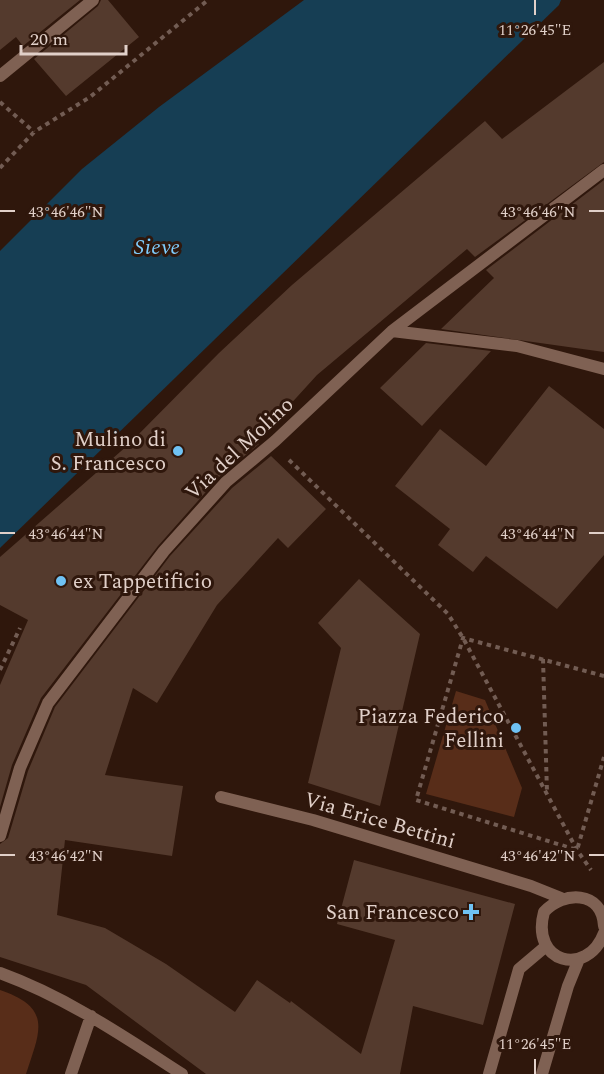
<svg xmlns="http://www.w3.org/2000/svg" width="604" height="1074" font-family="Spectral,serif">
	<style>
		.green { fill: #582d19 }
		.water { fill: #163e54 }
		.building { fill: #543a2d }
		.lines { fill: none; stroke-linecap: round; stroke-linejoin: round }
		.path { stroke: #725c53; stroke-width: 4; stroke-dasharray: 4.5 4.5; stroke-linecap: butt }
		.street { stroke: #7f6153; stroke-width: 12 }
		.ticks { fill: none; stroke: #e1d0c9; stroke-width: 2 }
		.poi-dot { fill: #6fc2f4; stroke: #2f170c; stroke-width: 2 }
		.labels { text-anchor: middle; stroke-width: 6; stroke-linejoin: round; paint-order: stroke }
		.poi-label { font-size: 21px; fill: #e1d0c9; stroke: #2f170c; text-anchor: end }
		.street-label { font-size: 21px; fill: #e1d0c9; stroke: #2f170c }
		.water-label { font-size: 22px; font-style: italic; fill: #7fcdfd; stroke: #2f170c }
		.ticks-label { font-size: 15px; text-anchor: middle; fill: #e1d0c9; stroke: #2f170c; stroke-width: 6; stroke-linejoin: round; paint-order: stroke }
	</style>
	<rect width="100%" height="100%" fill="#2f170c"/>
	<path class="green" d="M 456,691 L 485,700 L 522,788 L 514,817 L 426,794 Z
		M 0,990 C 53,1008 40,1031 26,1074 L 0,1074 Z"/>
	<path class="water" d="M 304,0 L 561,0 L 559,5 L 0,548 L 0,251 L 82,169 L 159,107 Z"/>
	<path class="building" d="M 0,0 L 80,0 L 23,46 L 16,37 L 0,50 Z
		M 101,0 L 108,0 L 139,37 L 66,96 L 34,59 L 98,6 Z
		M 604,62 L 604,162 L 475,257 L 467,249 L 317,375 L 256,442 L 259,444 L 220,476 L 158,546 L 41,698 L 12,765 L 0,807 L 0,685 L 28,620 L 0,605 L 0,557 L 128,445 L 219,353 L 292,285 L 485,121 L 502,139 Z
		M 604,180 L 604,352 L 441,329 L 494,278 L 486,270 Z
		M 426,343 L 491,351 L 422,426 L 380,388 Z
		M 549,386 L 604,429 L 604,555 L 557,609 L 486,556 L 473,572 L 438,545 L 450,529 L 395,486 L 440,429 L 486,466 Z
		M 271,456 L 326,509 L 288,548 L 278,538 L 217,605 L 157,703 L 133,688 L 105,775 L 183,786 L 172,856 L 65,840 L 57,915 L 105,928 L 166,964 L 235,1012 L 257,980 L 290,1003 L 291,1001 L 361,1054 L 395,940 L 337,924 L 354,860 L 515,904 L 483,1025 L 413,1006 L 400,1074 L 206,1074 L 86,985 L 0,957 L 0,844 L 8,838 L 28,771 L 55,707 L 170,556 L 232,488 Z
		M 359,579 L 420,634 L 380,806 L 308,783 L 341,648 L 318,623 Z"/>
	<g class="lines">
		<path class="path" d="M 0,102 L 34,132
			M 0,168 L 34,132 L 90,97 L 208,0
			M 289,460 L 448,614 L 463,638 L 577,850 L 591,870
			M 543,659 L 547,792
			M 0,670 L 20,628
			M 604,676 L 463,638 L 416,800 L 577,850 L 604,757"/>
		<path class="street" d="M 0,76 L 93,0
			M 392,331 L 517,346 L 604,369
			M 221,797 L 313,820 L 531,886 L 561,898
			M 0,836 L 20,768 L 48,703 L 164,551 L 226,482 L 275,441 L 392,331 L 604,170
			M 604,926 C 602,890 563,891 544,912 C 530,963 587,978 604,933
			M 0,973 C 66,997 123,1036 182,1074
			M 71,1074 L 91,1016
			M 489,1074 L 519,969 L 545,947
			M 542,1074 L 568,986 L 579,959"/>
	</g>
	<path class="ticks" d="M 535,0 L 535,15M 0,211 L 15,211M 589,211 L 604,211M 0,533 L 15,533M 589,533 L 604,533M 0,855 L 15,855M 589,855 L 604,855M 535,1059 L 535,1074"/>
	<g class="poi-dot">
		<circle cx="178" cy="451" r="6"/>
		<circle cx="61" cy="581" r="6"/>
		<circle cx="516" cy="728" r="6"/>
		<path d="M468 903h6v6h6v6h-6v6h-6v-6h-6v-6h6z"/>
	</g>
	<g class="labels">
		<g class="poi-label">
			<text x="166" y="446">Mulino di<tspan x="166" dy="24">S. Francesco</tspan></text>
			<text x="73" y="588" text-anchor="start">ex Tappetificio</text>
			<text x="504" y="723">Piazza Federico<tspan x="504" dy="24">Fellini</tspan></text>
			<text x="459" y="919">San Francesco</text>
		</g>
		<g class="street-label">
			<text transform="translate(239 448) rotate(-43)" y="7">Via del Molino</text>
			<text transform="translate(380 820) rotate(16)" y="7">Via Erice Bettini</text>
		</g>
		<g class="water-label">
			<text x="157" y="254">Sieve</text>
		</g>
	</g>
	<g class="ticks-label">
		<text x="535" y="35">11°26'45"E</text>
		<text x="66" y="217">43°46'46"N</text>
		<text x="538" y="217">43°46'46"N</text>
		<text x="66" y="539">43°46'44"N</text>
		<text x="538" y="539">43°46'44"N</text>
		<text x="66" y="861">43°46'42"N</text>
		<text x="538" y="861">43°46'42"N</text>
		<text x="535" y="1049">11°26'45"E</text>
	</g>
	<path d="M21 45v9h105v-9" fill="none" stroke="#e1d0c9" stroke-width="3"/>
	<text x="30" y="45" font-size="18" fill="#e1d0c9" stroke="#2f170c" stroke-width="4.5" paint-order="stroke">20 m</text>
</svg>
